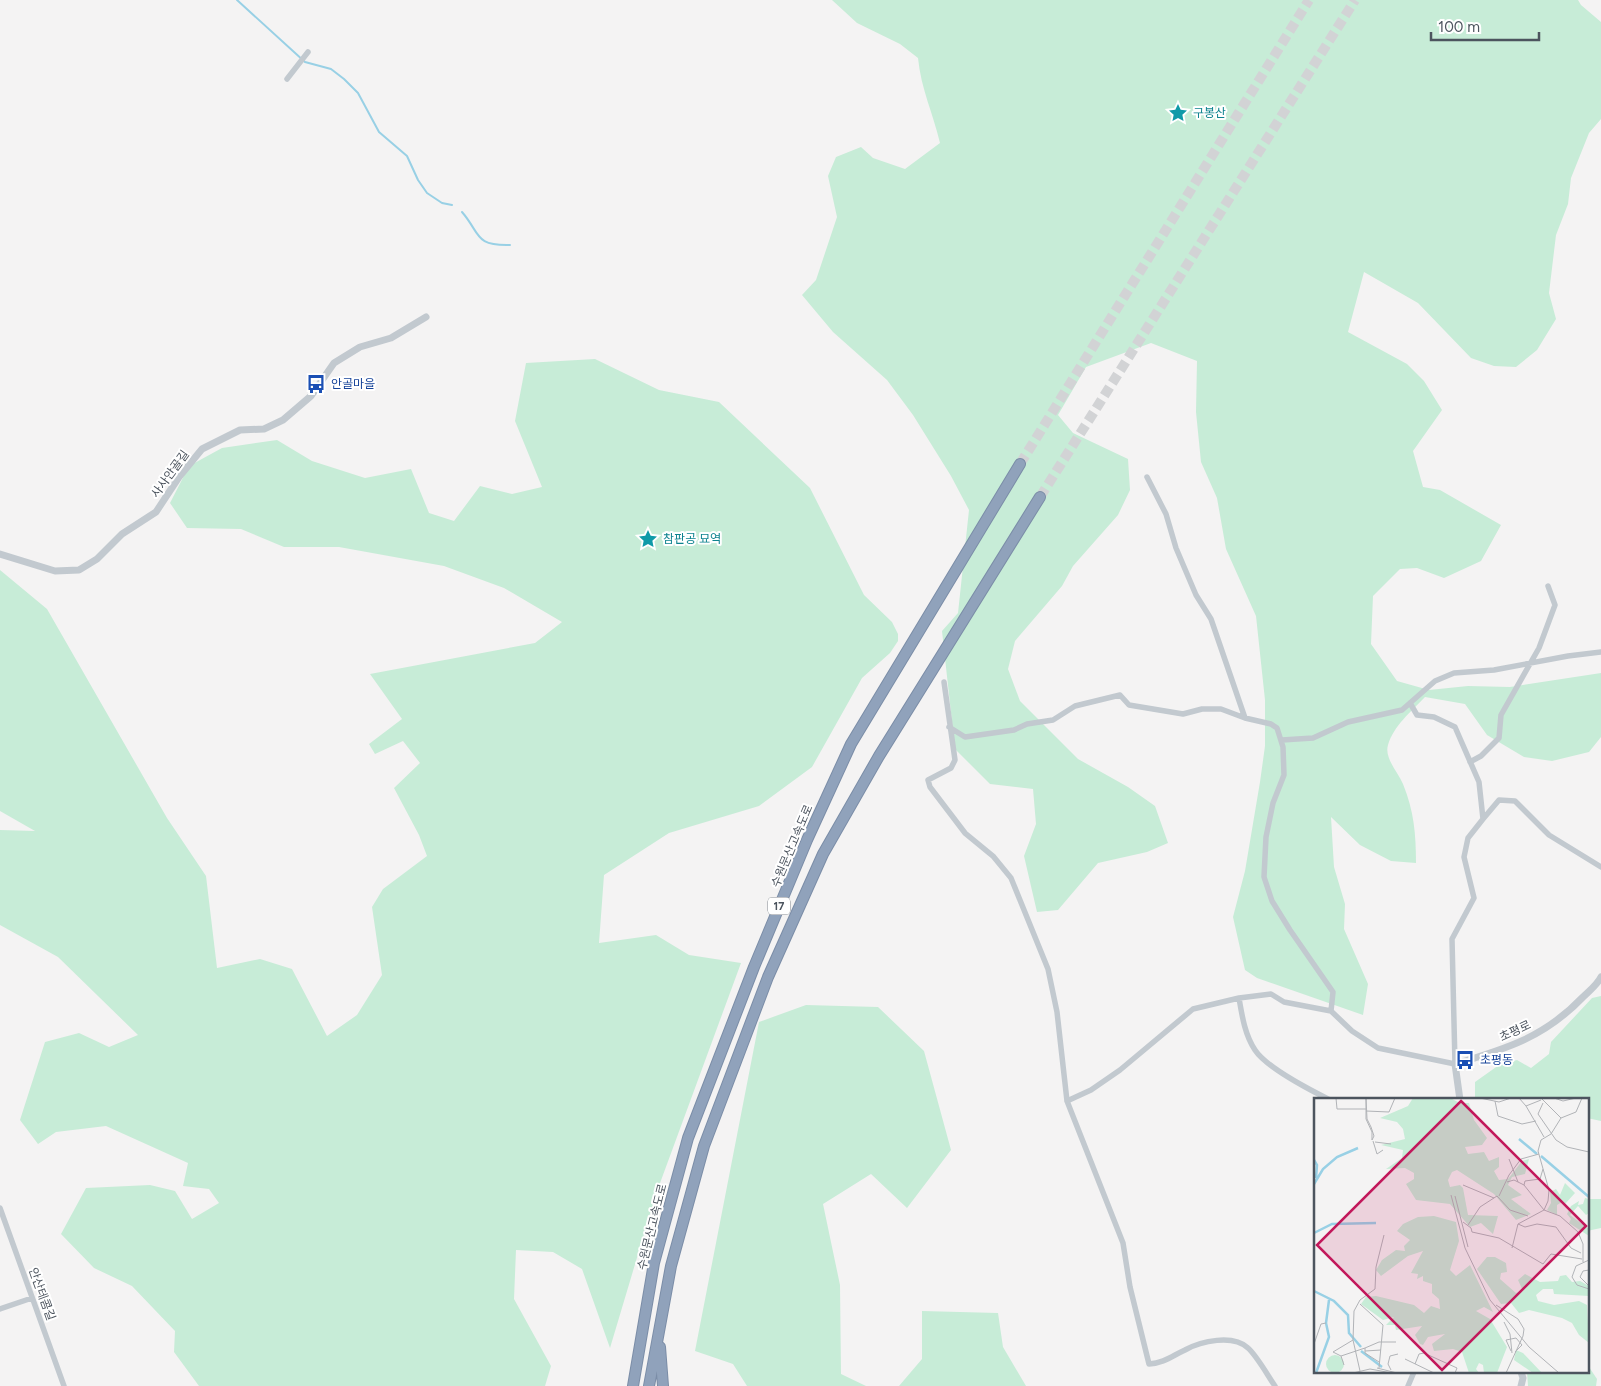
<svg xmlns="http://www.w3.org/2000/svg" width="1601" height="1386" font-family="Figtree,'Noto Sans KR',sans-serif">
	<style>
		.green { fill: #c7ecd7 }
		.lines { fill: none; stroke-linecap: round; stroke-linejoin: round }
		.stream { stroke: #98d0e5; stroke-width: 2 }
		.motorway-tunnel { stroke: #d2d3d5; stroke-width: 10; stroke-dasharray: 10 5; stroke-linecap: butt }
		.motorway-casing { stroke: #7b8da7; stroke-width: 12 }
		.minor { stroke: #c2c9cf; stroke-width: 5.5 }
		.tertiary { stroke: #c2c9cf; stroke-width: 7 }
		.motorway { stroke: #90a2bb; stroke-width: 10 }
		.labels { text-anchor: middle; stroke-width: 4; stroke-linejoin: round; paint-order: stroke }
		.shield { fill: #fff; stroke: #82878e; stroke-width: 1 }
		.shield-label { font-size: 11px; font-weight: bold; fill: #4c545e }
		.culture-label { font-size: 12px; fill: #0d838f; stroke: #fff; text-anchor: start }
		.transit-label { font-size: 12px; fill: #164399; stroke: #fff; text-anchor: start }
		.street-label { font-size: 12px; fill: #4c545e; stroke: #fff }
		.inset-river { fill: none; stroke: #98d0e5; stroke-width: 2.5 }
		.inset-road { fill: none; stroke: #b1b3b7; stroke-width: 1 }
		.view { fill: #c2185b; fill-opacity: 0.15; stroke: #c2185b; stroke-width: 2.5 }
		.inset-edge { fill: none; stroke: #4c545e; stroke-width: 2.5 }
	</style>
	<rect width="100%" height="100%" fill="#f4f3f3"/>
	<path class="green" d="M 832,0 L 1578,0 L 1581,5 L 1601,22 L 1601,119 L 1589,133 L 1571,178 L 1568,204 L 1556,235 L 1549,293 L 1556,319 L 1537,350 L 1516,367 L 1494,366 L 1471,358 L 1418,303 L 1364,272 L 1348,332 L 1407,364 L 1424,381 L 1442,410 L 1413,451 L 1423,487 L 1440,490 L 1501,525 L 1481,561 L 1444,578 L 1417,568 L 1400,569 L 1373,596 L 1371,644 L 1397,681 L 1429,690 L 1468,686 L 1510,687 L 1601,673 L 1601,737 L 1589,752 L 1552,761 L 1524,757 L 1487,735 L 1465,704 L 1425,697 C 1411,712 1394,725 1388,745 C 1384,758 1398,772 1403,784 C 1414,811 1416,834 1416,863 L 1391,861 L 1360,845 L 1331,817 L 1334,867 L 1345,904 L 1344,929 L 1368,984 L 1363,1015 L 1257,978 L 1245,970 L 1233,917 L 1245,871 L 1260,782 L 1265,746 L 1265,700 L 1256,616 L 1226,549 L 1217,498 L 1201,462 L 1196,412 L 1197,361 L 1151,343 L 1086,367 L 1058,415 L 1073,433 L 1128,459 L 1130,490 L 1118,515 L 1073,566 L 1062,586 L 1015,641 L 1008,669 L 1020,701 L 1078,759 L 1128,787 L 1155,806 L 1168,843 L 1147,852 L 1098,863 L 1058,910 L 1037,912 L 1024,856 L 1036,824 L 1033,789 L 990,784 L 955,749 L 942,631 L 958,613 L 969,510 L 951,476 L 913,415 L 887,380 L 833,332 L 802,295 L 816,280 L 837,217 L 828,176 L 836,157 L 861,147 L 873,158 L 905,169 L 940,143 C 933,113 921,89 918,58 L 900,44 L 857,23 Z
		M 595,359 L 659,390 L 719,402 L 810,488 L 864,595 L 892,622 L 898,634 L 898,641 L 890,653 L 862,678 L 812,767 L 759,806 L 669,833 L 604,875 L 599,943 L 656,935 L 689,955 L 741,963 L 656,1194 L 610,1348 L 582,1269 L 553,1252 L 516,1250 L 514,1299 L 551,1366 L 545,1386 L 199,1386 L 174,1352 L 175,1331 L 132,1286 L 94,1268 L 61,1234 L 86,1188 L 150,1185 L 175,1191 L 192,1219 L 219,1203 L 209,1189 L 183,1186 L 188,1163 L 106,1126 L 56,1132 L 38,1144 L 20,1120 L 45,1042 L 79,1033 L 109,1047 L 138,1035 L 58,957 L 0,925 L 0,830 L 35,831 L 0,811 L 0,570 L 47,609 L 167,818 L 206,876 L 217,968 L 260,959 L 292,969 L 327,1036 L 357,1015 L 382,975 L 372,907 L 383,889 L 427,856 L 419,835 L 394,788 L 420,763 L 403,741 L 375,754 L 369,744 L 402,719 L 370,674 L 535,643 L 562,622 L 504,588 L 444,566 L 339,547 L 284,547 L 241,529 L 187,528 L 170,503 L 189,466 L 222,448 L 277,440 L 312,461 L 365,478 L 411,469 L 429,513 L 454,521 L 480,486 L 512,494 L 542,487 L 515,421 L 526,363 Z
		M 1601,996 L 1601,1121 L 1587,1118 L 1587,1100 L 1475,1100 L 1475,1082 L 1499,1065 L 1517,1060 L 1531,1068 L 1549,1054 L 1551,1042 L 1592,998 Z
		M 806,1005 L 878,1007 L 924,1051 L 951,1150 L 907,1208 L 871,1174 L 823,1204 L 840,1285 L 841,1374 L 866,1386 L 747,1386 L 733,1364 L 695,1351 L 759,1022 Z
		M 1587,1199 L 1601,1199 L 1601,1228 L 1587,1231 Z
		M 922,1311 L 998,1313 L 1003,1347 L 1026,1386 L 899,1386 L 922,1359 Z
		M 1587,1364 L 1597,1379 L 1596,1386 L 1528,1386 L 1527,1372 L 1587,1372 Z"/>
	<g class="lines">
		<path class="stream" d="M 237,0 L 305,62 L 331,69 L 344,79 L 358,93 L 379,132 L 407,156 L 418,180 L 427,193 L 442,203 L 452,205
			M 462,212 C 481,234 474,246 510,245"/>
		<path class="motorway-tunnel" d="M 1020,464 L 1309,0
			M 1040,497 L 1355,0"/>
		<g class="motorway-casing">
			<path id="motorway" d="M 660,1347 L 663,1386
				M 633,1386 L 654,1263 L 688,1138 L 754,967 L 807,840 L 851,744 L 1020,464
				M 649,1386 L 671,1266 L 704,1146 L 768,977 L 823,854 L 879,756 L 1040,497"/>
		</g>
		<path class="minor" d="M 287,79 L 308,52
			M 1147,477 L 1166,514 L 1176,548 L 1196,595 L 1211,619 L 1245,718
			M 944,682 L 955,760 L 951,768 L 928,780 L 930,787 L 965,833 L 993,856 L 1011,878 L 1048,969 L 1057,1012 L 1067,1101 L 1123,1243 L 1130,1287 L 1149,1364 C 1164,1363 1172,1356 1185,1350 C 1201,1341 1233,1334 1248,1348 C 1257,1356 1268,1376 1275,1386
			M 1410,703 L 1417,715 L 1434,717 L 1455,727 L 1479,782 L 1483,819 L 1499,800 L 1515,801 L 1549,835 L 1601,867
			M 949,727 L 965,737 L 1014,730 L 1027,724 L 1053,720 L 1075,706 L 1120,695 L 1129,705 L 1183,714 L 1202,709 L 1221,709 L 1245,718 L 1271,724 L 1277,728 L 1283,747 L 1284,775 L 1273,803 L 1266,837 L 1264,877 L 1272,901 L 1290,930 L 1333,992 L 1331,1011
			M 1282,740 L 1313,738 L 1348,722 L 1402,710 L 1435,681 L 1454,673 L 1494,670 L 1568,656 L 1601,652
			M 1470,762 L 1481,756 L 1499,738 L 1501,715 L 1539,648 L 1555,605 L 1548,586
			M 1330,1100 C 1312,1091 1266,1067 1255,1050 C 1245,1035 1242,1016 1239,998 L 1271,994 L 1284,1002 L 1331,1011 L 1352,1031 L 1378,1048 L 1455,1064 L 1452,939 L 1474,898 L 1464,857 L 1468,838 L 1483,819
			M 1067,1101 L 1091,1090 L 1120,1070 L 1193,1009 L 1239,998
			M 0,1208 L 64,1386
			M 0,1309 L 32,1298
			M 1408,1386 L 1414,1372"/>
		<path class="tertiary" d="M 0,554 L 55,571 L 79,570 L 97,559 L 122,534 L 156,512 L 179,477 L 202,449 L 240,430 L 264,429 L 283,420 L 311,396 L 334,363 L 360,347 L 391,338 L 426,317
			M 1460,1100 L 1455,1064 C 1506,1049 1545,1037 1583,997 C 1589,991 1597,985 1601,977
			M 1521,1386 L 1523,1378 L 1521,1372"/>
		<use href="#motorway" class="motorway"/>
	</g>
	<defs>
		<g id="sight-bare" transform="scale(1.5)"><path d="M0-6L1.8-2.2L6-1.7L2.9 1.2L3.7 5.4L0 3.3L-3.7 5.4L-2.9 1.2L-6-1.7L-1.8-2.2Z" fill="#0f9aa8" stroke="#fff" stroke-width="2.5" paint-order="stroke"/></g>
		<g id="bus-bare" transform="scale(1.5)"><path d="M-5-6H5V4H4V6H2V4H-2V6H-4V4H-5ZM-3.5-4V0h7V-4ZM-3.5 1.2v1.5H-2V1.2ZM2 1.2v1.5H3.5V1.2Z" fill="#1a4fb4" stroke="#fff" stroke-width="2.5" paint-order="stroke"/></g>
	</defs>
	<g fill-rule="evenodd">
		<use href="#sight-bare" x="1178" y="113"/>
		<use href="#bus-bare" x="316" y="384"/>
		<use href="#sight-bare" x="648" y="539"/>
		<use href="#bus-bare" x="1465" y="1060"/>
	</g>
	<g class="labels">
		<rect class="shield" x="768" y="897.5" width="22" height="17" rx="4"/>
		<g class="shield-label">
			<text x="779" y="910">17</text>
		</g>
		<g class="culture-label">
			<text x="1193" y="117">구봉산</text>
			<text x="663" y="543">참판공 묘역</text>
		</g>
		<g class="transit-label">
			<text x="331" y="388">안골마을</text>
			<text x="1480" y="1064">초평동</text>
		</g>
		<g class="street-label">
			<text transform="translate(170 474) rotate(-54)" y="4">사사안골길</text>
			<text transform="translate(792 846) rotate(-67)" y="4">수원문산고속도로</text>
			<text transform="translate(1515 1031) rotate(-25)" y="4">초평로</text>
			<text transform="translate(652 1227) rotate(-76)" y="4">수원문산고속도로</text>
			<text transform="translate(42 1294) rotate(70)" y="4">안산테콤길</text>
		</g>
	</g>
	<g transform="translate(1314 1098)">
		<rect width="275" height="275" fill="#f4f3f3"/>
		<path d="M 99,0 L 136,0 L 146,5 L 155,5 L 160,22 L 173,40 L 168,47 L 151,49 L 154,56 L 170,54 L 175,63 L 185,59 L 185,69 L 180,73 L 185,82 L 194,81 L 208,63 L 215,61 L 211,76 L 198,79 L 194,87 L 208,97 L 197,101 L 217,116 L 202,122 L 180,96 L 143,72 L 138,74 L 134,82 L 136,89 L 146,87 L 149,90 L 154,117 L 184,118 L 179,136 L 167,125 L 156,129 L 136,106 L 102,102 L 92,86 L 100,81 L 100,75 L 91,70 L 72,71 L 88,60 L 89,52 L 67,47 L 91,41 L 89,31 L 83,24 L 66,20 L 94,8 ZM 251,85 L 261,95 L 251,106 L 248,104 L 243,107 L 243,117 L 233,112 L 237,105 L 236,94 L 242,91 L 246,97 ZM 271,100 L 275,101 L 275,115 L 272,117 L 264,108 L 256,117 L 275,131 L 275,138 L 255,125 L 257,121 L 253,116 L 257,108 L 265,103 L 264,107 L 269,106 ZM 120,118 L 142,124 L 145,143 L 136,172 L 142,178 L 156,167 L 179,214 L 170,209 L 162,213 L 176,221 L 193,249 L 183,275 L 170,275 L 169,267 L 165,265 L 162,271 L 165,275 L 155,275 L 148,254 L 139,251 L 120,253 L 118,246 L 131,236 L 114,239 L 109,247 L 106,246 L 101,237 L 108,228 L 82,232 L 81,227 L 72,227 L 80,219 L 69,222 L 47,206 L 52,199 L 62,198 L 100,207 L 110,215 L 117,208 L 126,211 L 125,201 L 118,195 L 118,186 L 109,183 L 109,178 L 103,181 L 104,176 L 97,175 L 109,153 L 94,158 L 67,178 L 62,172 L 68,162 L 82,152 L 91,153 L 90,148 L 96,142 L 83,133 L 89,126 L 104,119 ZM 173,159 L 181,159 L 192,165 L 193,174 L 187,175 L 186,181 L 202,195 L 209,193 L 204,182 L 211,176 L 226,184 L 244,183 L 246,178 L 252,177 L 258,184 L 266,183 L 275,188 L 275,198 L 240,196 L 239,191 L 229,191 L 222,197 L 224,203 L 240,207 L 265,203 L 273,207 L 275,245 L 265,237 L 258,225 L 248,220 L 215,212 L 205,215 L 197,205 L 187,206 L 163,171 ZM 202,252 L 209,255 L 228,275 L 219,275 L 200,262 ZM12 266a9 9 0 1 1 18 0a9 9 0 1 1-18 0Z" fill="#c7ecd7"/>
		<path class="inset-river" d="M 205,41 L 223,56M 227,58 L 275,99M 0,62 L 3,67 L 2,80M 0,86 L 9,71 L 23,59 L 44,50M 0,135 L 18,126 L 62,125M 0,193 L 20,203 L 34,217 L 35,235 L 47,249M 47,253 L 68,269M 2,275 L 15,239 L 12,225 L 15,202"/>
		<path class="inset-road" d="M 22,0 L 23,11 L 52,11M 52,0 L 52,21 L 58,34 L 58,42 L 60,38 L 57,29 L 53,21 L 52,0M 166,0 L 185,4 L 197,0M 205,0 L 212,8 L 227,2M 227,0 L 247,20M 240,0 L 249,3 L 262,0M 181,3 L 184,18 L 208,26 L 222,23M 229,5 L 224,16 L 242,42 L 253,49 L 275,54M 212,8 L 230,39M 52,13 L 75,14 L 81,0M 59,43 L 63,56 L 69,52M 61,44 L 77,46M 195,61 L 204,84M 193,84 L 200,82 L 210,87 L 211,83 L 226,81 L 229,71M 149,87 L 180,100M 210,87 L 230,112 L 246,118 L 264,134 L 269,146 L 269,164M 137,97 L 151,150 L 176,202 L 215,249 L 245,275M 141,98 L 154,149M 185,98 L 195,77 L 207,61 L 225,56M 149,124 L 157,130 L 158,134 L 185,140 L 229,166 L 237,156 L 268,161M 154,127 L 166,109 L 183,98 L 196,112 L 214,118M 198,150 L 204,126M 267,155 L 257,150 L 242,129 L 223,126 L 211,129 L 204,126 L 230,112 L 234,103 L 235,92 L 224,53 L 227,42 L 237,36 L 247,20 L 262,14 L 268,0M 275,162 L 262,168 L 258,179 L 263,187 L 275,191M 275,172 L 269,173 L 266,179 L 275,188M 46,206 L 69,227 L 65,270M 182,207 L 204,221 L 210,231 L 209,238 L 192,275M 190,224 L 196,236 L 198,255M 0,246 L 7,226 L 12,225M 51,253 L 67,252M 197,253 L 192,242 L 202,240 L 208,247 L 201,254M 27,258 L 51,250M 91,261 L 120,275M 65,264 L 51,255 L 51,250 L 65,244 L 82,244M 101,266 L 105,256 L 110,255 L 143,270 L 141,275M 30,267 L 27,258 L 19,254 L 39,242M 63,270 L 83,275M 77,272 L 74,266 L 76,258 L 84,256M 46,273 L 39,242 L 40,213 L 46,202 L 61,191 L 62,169 L 70,137M 39,275 L 56,271 L 78,275"/>
		<path class="view" d="M 147,3 L 272,128 L 128,272 L 3,147 Z"/>
		<rect width="275" height="275" class="inset-edge"/>
	</g>
	<path d="M1431 32v8h108v-8" fill="none" stroke="#4c545e" stroke-width="2.5"/>
	<text x="1438" y="32" font-size="15" fill="#4c545e" stroke="#ffffff" stroke-width="4" paint-order="stroke">100 m</text>
</svg>
